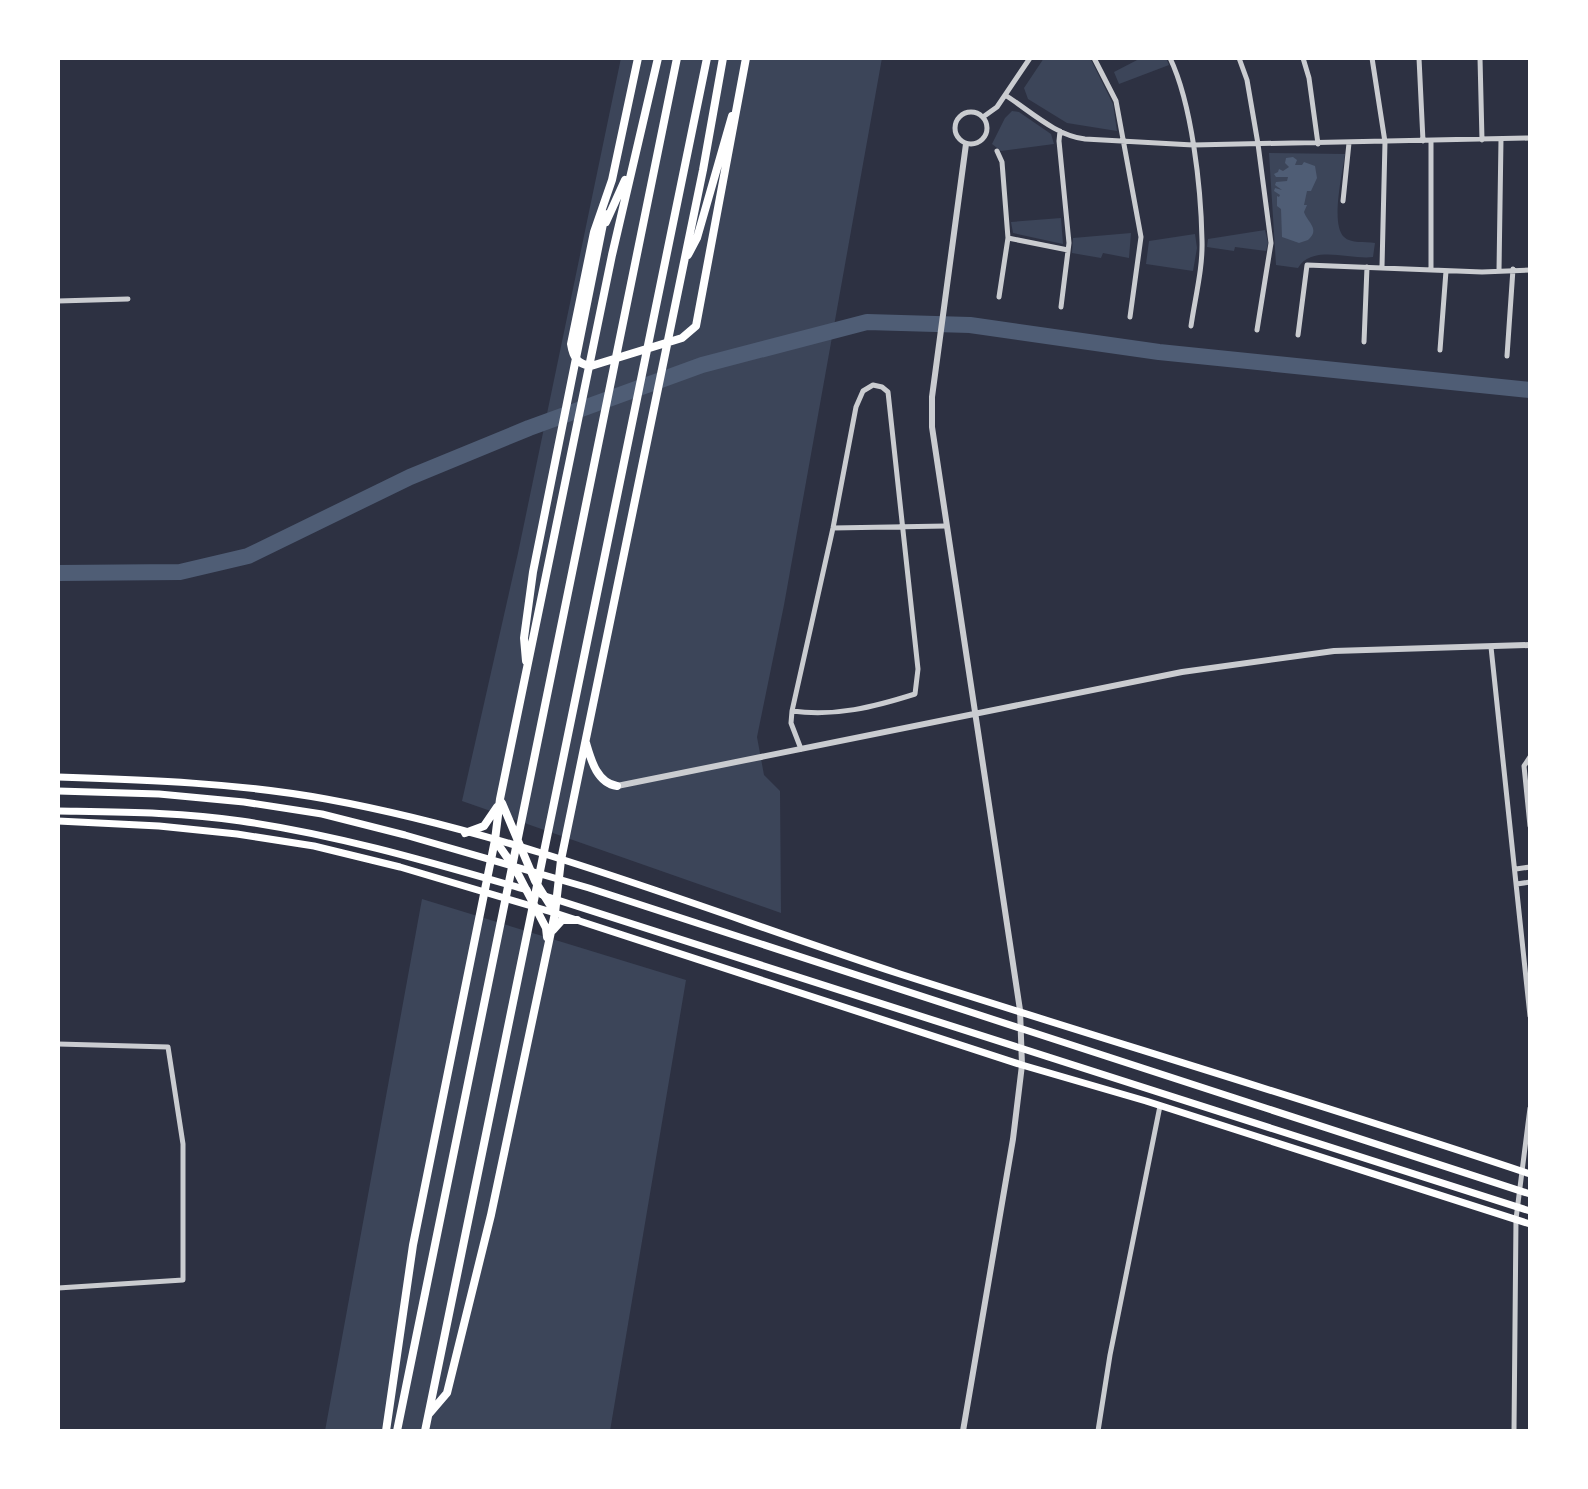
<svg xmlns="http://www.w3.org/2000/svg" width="1588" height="1489" font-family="'Noto Sans',sans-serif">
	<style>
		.green { fill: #3c4559 }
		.water { fill: #4f5d75 }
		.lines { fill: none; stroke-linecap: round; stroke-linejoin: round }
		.river { stroke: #4f5d75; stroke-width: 16 }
		.minor { stroke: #caccd0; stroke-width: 5 }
		.tertiary { stroke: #caccd0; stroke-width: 6 }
		.primary { stroke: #fff; stroke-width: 7 }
		.motorway { stroke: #fff; stroke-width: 8 }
	</style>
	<rect width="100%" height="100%" fill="#2d3142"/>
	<path class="green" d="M 621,58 L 882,58 L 784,605 L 757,737 L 764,775 L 780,791 L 781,913 L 462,801 L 518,553 Z
		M 1044,58 L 1090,58 L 1113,104 L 1117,131 L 1067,123 L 1028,99 L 1024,88 Z
		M 1141,58 L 1166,58 L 1169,65 L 1119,84 L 1114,72 Z
		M 1012,111 L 1019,112 L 1051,134 L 1054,144 L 1001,151 L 992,144 L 1005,118 Z
		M 1269,153 L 1345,154 C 1343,171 1330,224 1344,237 C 1351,244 1365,241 1375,243 L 1373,257 C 1350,260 1312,244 1298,268 L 1276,265 Z
		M 1061,218 L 1063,244 L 1013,233 L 1011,222 Z
		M 1265,230 L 1268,243 L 1266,251 L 1235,247 L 1234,251 L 1207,247 L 1208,239 Z
		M 1131,233 L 1129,258 L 1103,253 L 1101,258 L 1072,253 L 1073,238 Z
		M 1195,234 L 1197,248 L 1193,271 L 1146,264 L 1149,241 Z
		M 422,899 L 686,980 L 610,1431 L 325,1431 Z"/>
	<path class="water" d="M 1293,157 L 1297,160 L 1295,165 L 1302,165 L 1304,162 L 1315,166 L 1317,178 L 1311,191 L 1307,191 L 1304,205 L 1307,205 L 1304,212 C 1307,222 1321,229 1308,240 L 1299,243 L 1282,237 L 1281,209 L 1277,206 L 1277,196 L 1279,197 L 1280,195 L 1274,191 L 1275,188 L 1282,190 L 1275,185 L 1276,182 L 1287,181 L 1288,177 L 1276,177 L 1274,174 L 1278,172 L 1279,169 L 1283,171 L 1289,167 L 1285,163 L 1286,158 Z"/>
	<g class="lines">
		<path class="river" d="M 58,573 L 180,572 L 248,556 L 410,477 L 529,428 L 702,365 L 867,322 L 970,325 L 1159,352 L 1530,390"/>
		<path class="minor" d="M 1094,58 L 1116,101 L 1141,237 L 1130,317
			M 1170,58 C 1192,104 1201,188 1202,240 C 1203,268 1195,298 1191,326
			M 1239,58 L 1247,80 L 1258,144 L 1271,243 L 1257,330
			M 1303,58 L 1309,78 L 1318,144
			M 1372,58 L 1385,142 L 1382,267
			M 1419,58 L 1423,141
			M 1480,58 L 1482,140
			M 1005,95 C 1029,110 1056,136 1085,139 L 1193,145 L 1530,138
			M955 128a16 16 0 1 1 32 0a16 16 0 1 1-32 0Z
			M 983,117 L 997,107 L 1030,58
			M 1060,131 L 1059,141 L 1069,243 L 1061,307
			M 1431,141 L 1431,270
			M 997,151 L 1002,162 L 1008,238 L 999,297
			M 1343,201 L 1349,143
			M 1008,238 L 1068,250
			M 1499,271 L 1501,139
			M 58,301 L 128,299
			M 1298,335 L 1307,265 L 1482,272 L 1530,270
			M 1364,342 L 1367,267
			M 1440,350 L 1446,271
			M 1507,356 L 1513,269
			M 833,528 L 946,526
			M 1491,647 L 1530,1016
			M 792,711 L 833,528 L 856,407 L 863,391 L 873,385 L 882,387 L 888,392 L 918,669 L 915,694 C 874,707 835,717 792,711 L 791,723 L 801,749
			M 1530,757 L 1524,766 L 1530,826
			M 1516,869 L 1530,867
			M 1517,884 L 1530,882
			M 58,1044 L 168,1047 L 183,1144 L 183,1280 L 58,1288
			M 1098,1431 L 1110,1355 L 1160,1106
			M 1514,1431 L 1516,1219 L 1530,1108"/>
		<path class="tertiary" d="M 617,786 L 1182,672 L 1334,651 L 1530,645
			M 963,1431 L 1013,1139 L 1022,1065 L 1020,1010 L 932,427 L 932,397 L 966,144"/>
		<path class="primary" d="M 58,777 C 148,780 238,783 326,799 C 523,835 710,912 900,974 C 1109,1041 1321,1104 1530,1174
			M 58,791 L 159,794 L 244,802 L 322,814 L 405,835 L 589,888 L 1530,1194
			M 58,811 C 119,812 181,812 241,821 C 339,835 433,863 527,890
			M 58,821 L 159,826 L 237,834 L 314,846 L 400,867 L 555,913 L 1022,1065 L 1146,1101 L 1530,1224
			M 542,895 L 1530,1211"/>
		<path class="motorway" d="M 638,58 L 612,180 L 594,232 L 571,344 C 573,357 577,364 591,366 L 682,338 L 696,326 L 746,58
			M 606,222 L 625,180
			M 688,255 L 697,238 L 732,116
			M 526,661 L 524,638 L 533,572 L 605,214
			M 586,743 C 591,760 597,783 617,786
			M 502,803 L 535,881 L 555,913
			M 465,833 L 484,826 L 497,807
			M 495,840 L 516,870 L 546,928 L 547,937
			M 553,930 L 562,920 L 577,920
			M 429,1414 L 447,1393 L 491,1215 L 555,913 L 561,860 L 703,170 L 723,58
			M 386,1431 L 413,1245 L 495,840 L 500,799 L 612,255 L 658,58
			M 397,1431 L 677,58
			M 425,1431 L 707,58"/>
	</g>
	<rect width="1588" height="1489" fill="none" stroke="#ffffff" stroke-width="120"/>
</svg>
